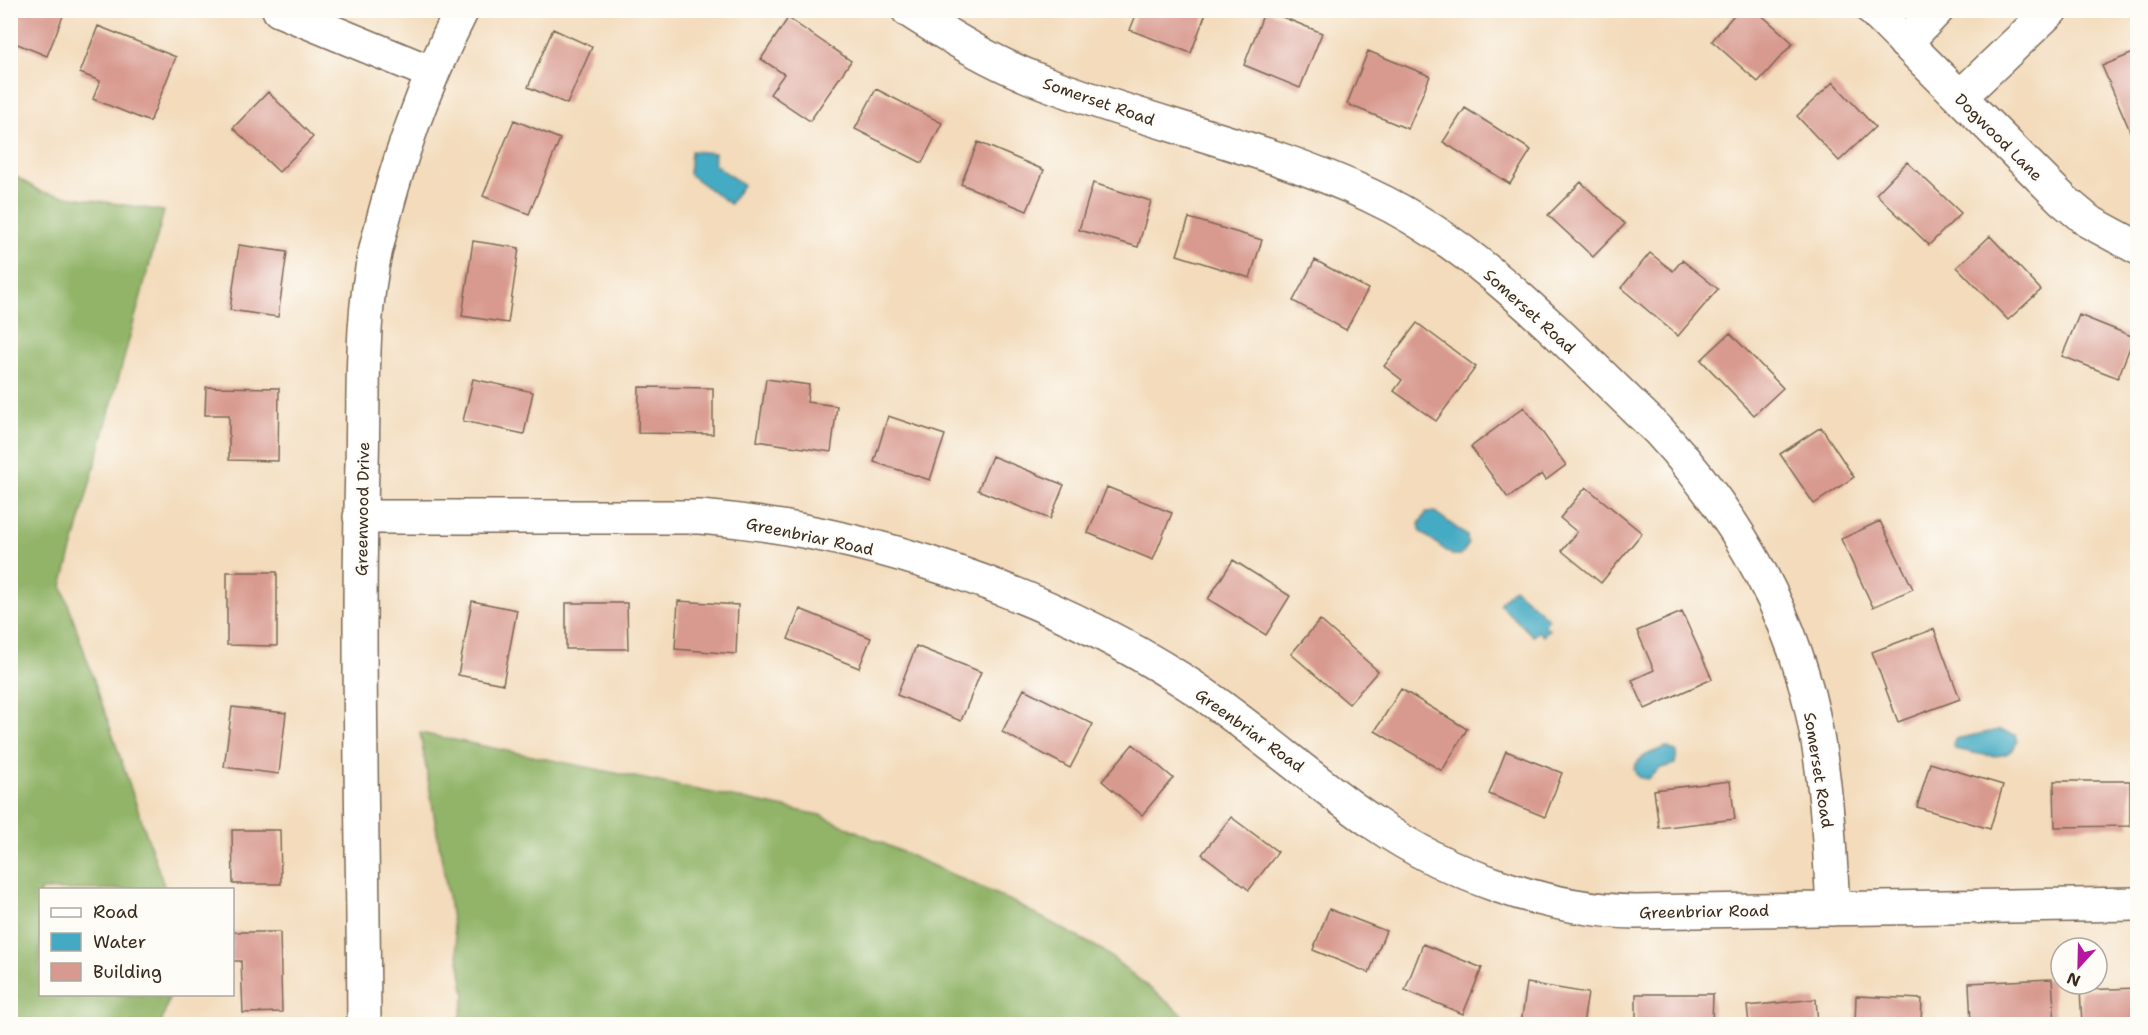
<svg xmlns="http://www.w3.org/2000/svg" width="2148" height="1035" font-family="'Shantell Sans',sans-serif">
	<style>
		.forest { fill: #91b468; stroke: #666f43; stroke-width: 1.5 }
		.water { fill: #44aac3; stroke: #406a70; stroke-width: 1.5 }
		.building { fill: #d8998e }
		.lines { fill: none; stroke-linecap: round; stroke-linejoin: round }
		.street-casing { stroke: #7b6855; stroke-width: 36 }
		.street { stroke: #fff; stroke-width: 33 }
		.labels { text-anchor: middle; stroke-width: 4.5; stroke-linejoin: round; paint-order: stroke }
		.street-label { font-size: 16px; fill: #3b2a1e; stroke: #fdfcf7 }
	</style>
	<rect width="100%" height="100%" fill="#fdfcf7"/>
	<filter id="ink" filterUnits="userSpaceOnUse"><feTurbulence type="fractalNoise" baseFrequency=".0167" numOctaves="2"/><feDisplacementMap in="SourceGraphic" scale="12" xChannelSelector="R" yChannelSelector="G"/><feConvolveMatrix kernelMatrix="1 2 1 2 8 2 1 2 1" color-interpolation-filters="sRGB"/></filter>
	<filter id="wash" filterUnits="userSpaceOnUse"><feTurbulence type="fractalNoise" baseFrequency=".008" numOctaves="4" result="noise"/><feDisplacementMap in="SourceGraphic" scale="24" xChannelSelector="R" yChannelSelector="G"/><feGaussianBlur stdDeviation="1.35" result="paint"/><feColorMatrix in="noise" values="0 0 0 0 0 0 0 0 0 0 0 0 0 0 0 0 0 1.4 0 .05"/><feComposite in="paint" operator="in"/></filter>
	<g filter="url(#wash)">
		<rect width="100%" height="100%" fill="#f3dbbb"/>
		<path class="forest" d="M 10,173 L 41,192 L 164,211 L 62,586 L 165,889 L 40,890 L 40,994 L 170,995 L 161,1024 L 11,1024 Z
			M 420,733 L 820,815 L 1011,901 L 1102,950 L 1182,1014 L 1186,1024 L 459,1024 L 465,995 Z"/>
		<path class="water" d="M 691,151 L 715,153 L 714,164 L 743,185 L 730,204 L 689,174 Z
			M 1435,512 L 1467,536 L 1468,545 L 1461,555 L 1452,555 L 1421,532 L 1419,524 L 1426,513 Z
			M 1514,588 L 1549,619 L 1544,625 L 1549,629 L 1543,636 L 1538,631 L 1533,636 L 1499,604 Z
			M 1999,730 L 2015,735 L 2017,742 C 2008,766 1975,752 1955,749 L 1953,744 L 1955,739 Z
			M 1666,747 L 1677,752 L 1675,764 L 1661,768 L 1647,779 L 1638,777 L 1634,768 C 1641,753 1653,753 1666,747 Z"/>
		<g id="blocks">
			<path class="building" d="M 10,10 L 65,11 L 47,56 L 10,41 Z
				M 1138,10 L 1207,10 L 1191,53 L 1130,30 Z
				M 1265,10 L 1322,33 L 1300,88 L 1244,65 Z
				M 1738,10 L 1756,10 L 1793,43 L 1758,82 L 1712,41 Z
				M 788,18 L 851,61 L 810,121 L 770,94 L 784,74 L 761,59 Z
				M 98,26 L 176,57 L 150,122 L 93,99 L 100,81 L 80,73 Z
				M 553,29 L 592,47 L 567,104 L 528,87 Z
				M 1368,51 L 1430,76 L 1408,129 L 1347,104 Z
				M 2138,51 L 2138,139 L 2134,140 L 2102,66 Z
				M 1833,82 L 1875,127 L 1839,161 L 1797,116 Z
				M 876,89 L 942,123 L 922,163 L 855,129 Z
				M 268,92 L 313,137 L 279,172 L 233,128 Z
				M 1465,108 L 1531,150 L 1510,184 L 1443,142 Z
				M 514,120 L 560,139 L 529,214 L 483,196 Z
				M 978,142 L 1044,170 L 1027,211 L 961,184 Z
				M 1907,162 L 1961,213 L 1929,245 L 1876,194 Z
				M 1581,182 L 1625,224 L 1593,257 L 1548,215 Z
				M 1093,183 L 1151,201 L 1138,247 L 1079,230 Z
				M 1189,218 L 1262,240 L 1250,278 L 1177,255 Z
				M 1990,236 L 2041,290 L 2008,320 L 1957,267 Z
				M 473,241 L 519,248 L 508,323 L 462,316 Z
				M 239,245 L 287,252 L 278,317 L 230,310 Z
				M 1650,253 L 1673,271 L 1682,260 L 1718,289 L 1678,336 L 1621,288 Z
				M 1315,260 L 1368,289 L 1346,330 L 1293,301 Z
				M 2079,315 L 2134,337 L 2118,378 L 2062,356 Z
				M 1417,323 L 1476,367 L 1436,421 L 1394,391 L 1402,380 L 1384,366 Z
				M 1730,333 L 1783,388 L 1754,415 L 1701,360 Z
				M 473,379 L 533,392 L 524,434 L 463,421 Z
				M 766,379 L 809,385 L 807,402 L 837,406 L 831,452 L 757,441 Z
				M 206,387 L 279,388 L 278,461 L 229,460 L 229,415 L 205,415 Z
				M 639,387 L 713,388 L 713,434 L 638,433 Z
				M 1524,407 L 1566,465 L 1546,480 L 1542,474 L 1508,498 L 1471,447 Z
				M 888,416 L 945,435 L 930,480 L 874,462 Z
				M 1821,427 L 1854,477 L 1814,504 L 1780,454 Z
				M 992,456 L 1064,485 L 1050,519 L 978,490 Z
				M 1107,487 L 1172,513 L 1153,560 L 1088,533 Z
				M 1586,487 L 1642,533 L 1601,583 L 1562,551 L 1577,532 L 1560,518 Z
				M 1880,521 L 1913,589 L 1873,607 L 1841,539 Z
				M 1233,560 L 1290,596 L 1266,635 L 1208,599 Z
				M 227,572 L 277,572 L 277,646 L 227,645 Z
				M 472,601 L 517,610 L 503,684 L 458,675 Z
				M 678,601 L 738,605 L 736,654 L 675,649 Z
				M 566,603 L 627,603 L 628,649 L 566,649 Z
				M 800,609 L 871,638 L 859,668 L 788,639 Z
				M 1682,612 L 1712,679 L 1645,709 L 1632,680 L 1654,670 L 1637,631 Z
				M 1320,620 L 1378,671 L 1349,704 L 1291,654 Z
				M 1934,629 L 1960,699 L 1898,722 L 1872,652 Z
				M 916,646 L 981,672 L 961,721 L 897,695 Z
				M 1024,689 L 1093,724 L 1070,768 L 1002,732 Z
				M 1401,689 L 1467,729 L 1442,771 L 1375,731 Z
				M 232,707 L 286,713 L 279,774 L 224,767 Z
				M 1133,744 L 1173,778 L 1142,815 L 1102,781 Z
				M 1506,751 L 1562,773 L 1545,817 L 1489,794 Z
				M 1930,763 L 2003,785 L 1990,829 L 1917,807 Z
				M 1730,781 L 1735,819 L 1659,828 L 1654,790 Z
				M 2054,781 L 2130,781 L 2130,826 L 2055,827 Z
				M 1231,817 L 1278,852 L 1249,890 L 1202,854 Z
				M 232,830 L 280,830 L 281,884 L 233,884 Z
				M 1329,909 L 1386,931 L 1369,973 L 1313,950 Z
				M 232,932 L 280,932 L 282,1012 L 243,1013 L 241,961 L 232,961 Z
				M 1423,944 L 1482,968 L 1463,1014 L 1405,990 Z
				M 2052,979 L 2055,1024 L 1971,1024 L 1969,983 Z
				M 1527,983 L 1588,993 L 1583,1024 L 1521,1024 Z
				M 2138,988 L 2138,1024 L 2082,1024 L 2080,990 Z
				M 1636,994 L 1713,994 L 1712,1024 L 1636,1024 Z
				M 1856,996 L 1922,999 L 1921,1024 L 1855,1024 Z
				M 1816,999 L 1818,1024 L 1749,1024 L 1747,1006 Z"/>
		</g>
	</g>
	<g filter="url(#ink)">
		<use href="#blocks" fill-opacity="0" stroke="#7b6855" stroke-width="1.5"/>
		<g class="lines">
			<g class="street-casing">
				<path id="street" d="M 279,10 L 432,73
					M 908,10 C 950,37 993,63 1040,81 C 1148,123 1264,146 1369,195 C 1482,247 1570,347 1659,431 C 1738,517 1797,620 1817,736 C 1827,793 1830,851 1833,909
					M 1873,10 L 2063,200 L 2088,221 L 2138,248
					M 1905,43 L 1937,10
					M 1960,97 L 2051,10
					M 360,517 L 700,517 C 865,530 1043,591 1182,680 C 1249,723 1308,778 1374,823 C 1450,875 1543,909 1635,912 L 2138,904
					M 364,1024 C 363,838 357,652 362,465 C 364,396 360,316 376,249 C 395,167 424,85 462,10"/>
			</g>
			<use href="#street" class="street"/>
		</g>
	</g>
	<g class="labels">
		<g class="street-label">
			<text transform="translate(1099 101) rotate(19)" y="6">Somerset Road</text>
			<text transform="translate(1999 137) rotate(45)" y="6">Dogwood Lane</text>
			<text transform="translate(1530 311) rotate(42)" y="6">Somerset Road</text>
			<text transform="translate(362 509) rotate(-89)" y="6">Greenwood Drive</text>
			<text transform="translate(810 536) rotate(12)" y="6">Greenbriar Road</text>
			<text transform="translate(1250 730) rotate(36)" y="6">Greenbriar Road</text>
			<text transform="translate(1819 770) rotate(81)" y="6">Somerset Road</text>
			<text transform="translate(1704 911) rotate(-1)" y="6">Greenbriar Road</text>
		</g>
	</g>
	<rect width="2148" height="1035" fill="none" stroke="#fdfcf7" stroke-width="36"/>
	<rect x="39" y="888" width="195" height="108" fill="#fdfcf7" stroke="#afa8a0" stroke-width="1.5"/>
	<rect x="51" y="908" width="30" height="9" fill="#ffffff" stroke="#afa8a0" stroke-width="1.5"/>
	<text x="93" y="918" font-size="18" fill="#3b2a1e">Road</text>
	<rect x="51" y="933" width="30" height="18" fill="#44aac3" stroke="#afa8a0" stroke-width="1.5"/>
	<text x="93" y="948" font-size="18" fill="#3b2a1e">Water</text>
	<rect x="51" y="963" width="30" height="18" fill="#d8998e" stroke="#afa8a0" stroke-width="1.5"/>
	<text x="93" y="978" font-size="18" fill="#3b2a1e">Building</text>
	<g transform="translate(2079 966) rotate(202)"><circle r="28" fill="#fdfcf7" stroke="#afa8a0" stroke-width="1.5"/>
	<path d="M0-4.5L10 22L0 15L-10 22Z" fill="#b5179e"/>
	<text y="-9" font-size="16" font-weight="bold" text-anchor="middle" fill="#3b2a1e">N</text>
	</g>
</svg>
